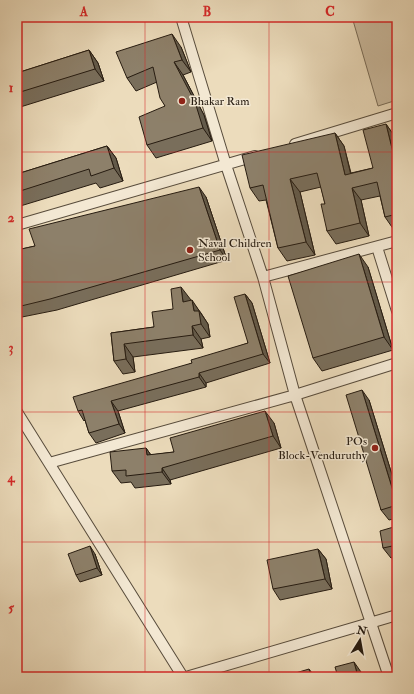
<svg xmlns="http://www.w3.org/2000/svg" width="414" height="694" font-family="'IM FELL Double Pica',serif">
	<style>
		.green { fill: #cbbb9f; stroke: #796c58 }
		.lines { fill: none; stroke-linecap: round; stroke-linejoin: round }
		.street-casing { stroke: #584c3c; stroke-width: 12 }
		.street { stroke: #f3e8d3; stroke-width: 10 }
		.wall { fill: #796e5b; stroke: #271c11 }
		.shaded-wall { fill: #635a4a; stroke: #271c11 }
		.building { fill: #8d806a; stroke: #271c11 }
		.grid { fill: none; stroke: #d62828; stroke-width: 1; stroke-opacity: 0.55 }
		.poi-dot { fill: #8f2418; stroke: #f3e8d3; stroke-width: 1.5 }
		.labels { text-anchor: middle; stroke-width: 3; stroke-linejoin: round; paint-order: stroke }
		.poi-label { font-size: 12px; fill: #271c11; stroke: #f3e8d3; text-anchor: start }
		.neatline { fill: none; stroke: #d62828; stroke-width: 1.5 }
		.grid-label { font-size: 13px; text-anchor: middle; font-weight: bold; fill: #d62828 }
	</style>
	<rect width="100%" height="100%" fill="#ecdcbc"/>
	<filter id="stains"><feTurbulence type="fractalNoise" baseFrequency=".005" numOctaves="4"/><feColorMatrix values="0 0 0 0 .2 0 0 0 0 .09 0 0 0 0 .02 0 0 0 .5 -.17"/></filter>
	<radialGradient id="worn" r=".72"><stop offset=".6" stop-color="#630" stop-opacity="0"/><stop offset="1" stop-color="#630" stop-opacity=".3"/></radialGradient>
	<path class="green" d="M 352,17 L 397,17 L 397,100 L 378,106 Z"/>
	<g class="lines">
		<g class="street-casing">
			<path id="street" d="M 181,17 L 226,165 L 263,277 L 295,395 L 389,677
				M 295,144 L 397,113
				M 17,225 L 255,156
				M 377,247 L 397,311
				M 263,277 L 397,241
				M 17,412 L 183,677
				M 49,463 L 295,395 L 397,363
				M 186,677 L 397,615"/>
		</g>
		<use href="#street" class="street"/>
	</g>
	<path class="wall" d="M 181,47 L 191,72 L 183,75 L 204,115 L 212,141 L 156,158 L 147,145 L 165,106 L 157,82 L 136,91 L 127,78 Z
		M 89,50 L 98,63 L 104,81 L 17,108 L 17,73 Z
		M 386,124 L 395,137 L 397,145 L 397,229 L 394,230 L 385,217 L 380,196 L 361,200 L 369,236 L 336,244 L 327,231 L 325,204 L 321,187 L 300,192 L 315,255 L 287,261 L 278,248 L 266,200 L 259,201 L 250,188 L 335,133 L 344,146 L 351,173 L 373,168 Z
		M 107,146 L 116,158 L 123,181 L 100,188 L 96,183 L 17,207 L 17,174 Z
		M 206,197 L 227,260 L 57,310 L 17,318 L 17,250 L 35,246 Z
		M 368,267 L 393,350 L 322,371 L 313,358 Z
		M 245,294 L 252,303 L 270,363 L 206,383 L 206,387 L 118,411 L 125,433 L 96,443 L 89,433 L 85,420 L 84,421 L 78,411 L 192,363 L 248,343 Z
		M 191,300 L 201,313 L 208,324 L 210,337 L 201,339 L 203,348 L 133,357 L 135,372 L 123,374 L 114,361 L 111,333 L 154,327 L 173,309 Z
		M 369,400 L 397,491 L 397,518 L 389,520 L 381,510 Z
		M 274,423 L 281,448 L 170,480 L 171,484 L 135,488 L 131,482 L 121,483 L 112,471 L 146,448 L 151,455 L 174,452 Z
		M 397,526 L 397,557 L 391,558 L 383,548 Z
		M 318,549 L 326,559 L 332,589 L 280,600 L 273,589 Z
		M 95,554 L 102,575 L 80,582 L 76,575 Z
		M 17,654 L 20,660 L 17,662 Z"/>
	<path class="shaded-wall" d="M 172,34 L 181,47 L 191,72 L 182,60 Z
		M 89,50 L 98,63 L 104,81 L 95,69 Z
		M 174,62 L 183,75 L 204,115 L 212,141 L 203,128 Z
		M 386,124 L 395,137 L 397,145 L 397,169 Z
		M 335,133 L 344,146 L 354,188 L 345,175 Z
		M 107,146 L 116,158 L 123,181 L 114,168 Z
		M 290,179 L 300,192 L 315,255 L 306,242 Z
		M 199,187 L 206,197 L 227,260 L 220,250 Z
		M 352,188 L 361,200 L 369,236 L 360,223 Z
		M 359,254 L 368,267 L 393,350 L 384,337 Z
		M 181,287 L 191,300 L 193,315 L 183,302 Z
		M 245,294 L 252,303 L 270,363 L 263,354 Z
		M 192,300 L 208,324 L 210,337 L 201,324 L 194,311 Z
		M 192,326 L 201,339 L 203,348 L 193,335 Z
		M 124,344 L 133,357 L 135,372 L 126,359 Z
		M 199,373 L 206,383 L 206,387 L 199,377 Z
		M 362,390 L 369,400 L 397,491 L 397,504 Z
		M 111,401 L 118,411 L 125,433 L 119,424 Z
		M 265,411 L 274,423 L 281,448 L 273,436 Z
		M 146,448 L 155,461 L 147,455 Z
		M 162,468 L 170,480 L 171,484 L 162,472 Z
		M 90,546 L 95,554 L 102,575 L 97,568 Z
		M 318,549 L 326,559 L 332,589 L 325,579 Z
		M 354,662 L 361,672 L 362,677 L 358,677 Z
		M 309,669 L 315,677 L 311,677 Z"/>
	<path class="building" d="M 172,34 L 182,60 L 174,62 L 195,102 L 203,128 L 147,145 L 139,117 L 165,106 L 160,98 L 153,67 L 127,78 L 116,52 Z
		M 89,50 L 95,69 L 17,93 L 17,73 Z
		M 386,124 L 397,169 L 397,214 L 385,217 L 377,182 L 352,188 L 360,223 L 327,231 L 321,204 L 325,204 L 317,173 L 290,179 L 306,242 L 278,248 L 263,185 L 250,188 L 242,155 L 335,133 L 345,175 L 373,168 L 363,130 Z
		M 107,146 L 114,168 L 91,176 L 89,169 L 17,192 L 17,174 Z
		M 199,187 L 220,250 L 50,299 L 17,307 L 17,250 L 35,246 L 29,229 Z
		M 397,235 L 397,250 L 393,236 Z
		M 359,254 L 384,337 L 313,358 L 288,276 Z
		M 181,287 L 183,302 L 192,300 L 194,311 L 199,311 L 201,324 L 192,326 L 193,335 L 124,344 L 126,359 L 114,361 L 111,333 L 154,327 L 152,312 L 173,309 L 171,289 Z
		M 245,294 L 263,354 L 199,373 L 199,377 L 111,401 L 119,424 L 89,433 L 82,410 L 78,411 L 73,397 L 192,363 L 191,360 L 248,343 L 234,297 Z
		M 362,390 L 397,504 L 397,505 L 381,510 L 346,395 Z
		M 265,411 L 273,436 L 162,468 L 162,472 L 126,476 L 126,470 L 112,471 L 110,452 L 146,448 L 147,455 L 174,452 L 170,438 Z
		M 397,526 L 397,545 L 383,548 L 380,531 Z
		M 90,546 L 97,568 L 76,575 L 68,554 Z
		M 318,549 L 325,579 L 273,589 L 267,560 Z
		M 354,662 L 358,677 L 338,677 L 335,667 Z
		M 309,669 L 311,677 L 282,677 Z"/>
	<path class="grid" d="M 145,17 L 145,677M 269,17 L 269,677M 17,152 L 397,152M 17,282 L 397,282M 17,412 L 397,412M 17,542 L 397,542"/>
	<g class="poi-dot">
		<circle cx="182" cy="101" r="4"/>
		<circle cx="190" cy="250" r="4"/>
		<circle cx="375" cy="448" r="4"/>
	</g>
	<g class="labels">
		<g class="poi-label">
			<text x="190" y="105">Bhakar Ram</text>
			<text x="198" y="247">Naval Children<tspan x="198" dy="14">School</tspan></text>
			<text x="367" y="445" text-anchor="end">POs<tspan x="367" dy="14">Block-Venduruthy</tspan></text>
		</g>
	</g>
	<rect width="414" height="694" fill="none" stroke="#ecdcbc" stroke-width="44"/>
	<g transform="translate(360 640) rotate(11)" stroke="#f3e8d3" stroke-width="3" paint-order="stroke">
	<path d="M0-3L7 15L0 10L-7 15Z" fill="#271c11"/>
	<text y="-6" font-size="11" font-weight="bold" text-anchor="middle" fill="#271c11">N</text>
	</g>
	<rect x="22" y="22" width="370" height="650" class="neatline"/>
	<g class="grid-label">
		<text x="84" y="16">A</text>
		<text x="207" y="16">B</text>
		<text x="330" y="16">C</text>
		<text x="11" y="92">1</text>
		<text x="11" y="222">2</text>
		<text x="11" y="352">3</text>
		<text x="11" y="482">4</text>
		<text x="11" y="612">5</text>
	</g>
	<rect width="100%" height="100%" filter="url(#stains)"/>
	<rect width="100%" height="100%" fill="url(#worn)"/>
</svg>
